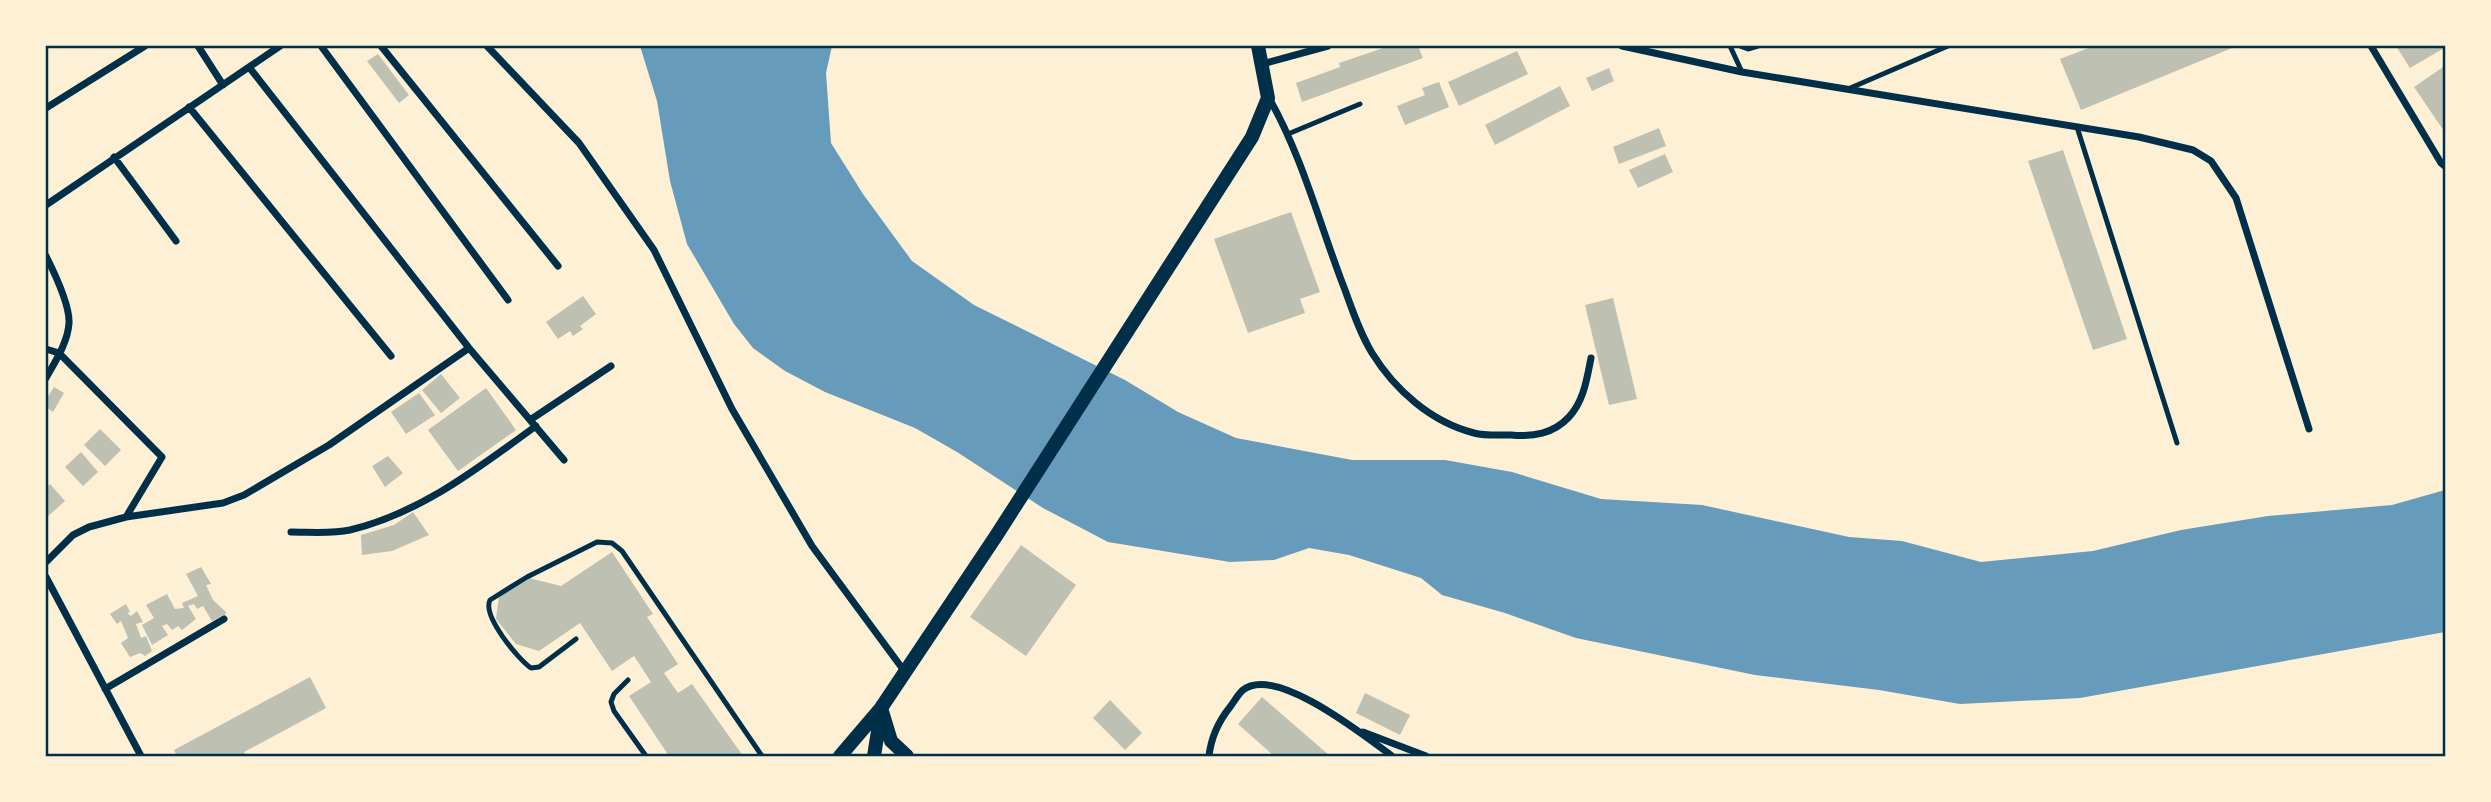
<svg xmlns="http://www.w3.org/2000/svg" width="2491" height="802" font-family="'Exo 2',sans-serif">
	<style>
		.water { fill: #669bbc }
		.building { fill: #bec0b2 }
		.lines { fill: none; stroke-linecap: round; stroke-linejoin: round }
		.service { stroke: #003049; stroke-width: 5 }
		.minor { stroke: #003049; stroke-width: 7 }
		.secondary { stroke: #003049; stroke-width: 14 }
		.neatline { fill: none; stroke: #003049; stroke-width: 2.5 }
	</style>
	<rect width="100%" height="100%" fill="#fdf0d5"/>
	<path class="water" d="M 640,46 L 832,46 L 826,73 L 831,143 L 863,194 L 912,261 L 974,305 L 1125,380 L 1178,412 L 1236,438 L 1352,460 L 1445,460 L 1512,472 L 1601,499 L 1702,505 L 1849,537 L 1902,541 L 1981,562 L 2093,551 L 2181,530 L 2268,516 L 2392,505 L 2445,490 L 2445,632 L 2080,698 L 1960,704 L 1879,690 L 1755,675 L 1576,638 L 1505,613 L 1442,595 L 1421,578 L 1349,555 L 1309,548 L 1274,560 L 1230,562 L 1108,542 L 1043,508 L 957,452 L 915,428 L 825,392 L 785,371 L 753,348 L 734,324 L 687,244 L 670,181 L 657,101 Z"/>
	<path class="building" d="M 1389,46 L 1418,46 L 1423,58 L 1302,102 L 1296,83 L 1340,67 L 1339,63 Z
		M 2094,46 L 2237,46 L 2081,110 L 2060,59 Z
		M 2396,46 L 2446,46 L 2446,47 L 2410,68 Z
		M 1517,51 L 1528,74 L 1459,106 L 1448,82 Z
		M 378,54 L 409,95 L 399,103 L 367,61 Z
		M 2446,65 L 2446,134 L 2414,87 Z
		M 1609,68 L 1614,81 L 1592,91 L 1586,78 Z
		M 1439,82 L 1449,107 L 1405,125 L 1397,106 L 1425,95 L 1422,88 Z
		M 1560,86 L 1570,106 L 1495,145 L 1485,125 Z
		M 1659,128 L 1666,146 L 1619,164 L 1613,147 Z
		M 2063,150 L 2127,339 L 2093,350 L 2028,161 Z
		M 1665,154 L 1673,172 L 1638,188 L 1629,170 Z
		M 1291,212 L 1320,292 L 1300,299 L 1305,313 L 1248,333 L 1214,239 Z
		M 583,296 L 596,314 L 580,326 L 583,329 L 573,336 L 570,331 L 558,339 L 546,322 Z
		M 1613,298 L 1637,399 L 1609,405 L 1585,305 Z
		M 441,374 L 460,398 L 441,413 L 422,390 Z
		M 54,387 L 64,393 L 53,412 L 46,407 L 46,400 Z
		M 486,388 L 516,430 L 458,471 L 428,430 Z
		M 419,393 L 435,415 L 406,434 L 391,412 Z
		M 100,429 L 121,450 L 105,466 L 84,445 Z
		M 81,452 L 98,472 L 83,486 L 65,467 Z
		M 388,456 L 403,473 L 385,487 L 372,466 Z
		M 50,484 L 65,501 L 46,518 L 46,488 Z
		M 413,512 L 429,535 L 392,551 L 362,555 L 361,535 L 394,525 Z
		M 1021,545 L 1076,585 L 1026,656 L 970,617 Z
		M 612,552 L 653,614 L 647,617 L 678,664 L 664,673 L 678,693 L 692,684 L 743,756 L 669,756 L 629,696 L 651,682 L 634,656 L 612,671 L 580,623 L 539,651 L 516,644 L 496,619 L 499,596 L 529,578 L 561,586 Z
		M 201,567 L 211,584 L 206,585 L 213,600 L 227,613 L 212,621 L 203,606 L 197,609 L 194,604 L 188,606 L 196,619 L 182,630 L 178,626 L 172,630 L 167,624 L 162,626 L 168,635 L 152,645 L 142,625 L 154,618 L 146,605 L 167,594 L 175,609 L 184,608 L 182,603 L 198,596 L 186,574 Z
		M 126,604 L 130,612 L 127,613 L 131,616 L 137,611 L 143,622 L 136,624 L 141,638 L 146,636 L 152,651 L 145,656 L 140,653 L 130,657 L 121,643 L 128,638 L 121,621 L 117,624 L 110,614 Z
		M 310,677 L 326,708 L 244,752 L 246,756 L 177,756 L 174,750 Z
		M 1365,693 L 1410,715 L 1400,735 L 1356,713 Z
		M 1262,697 L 1330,756 L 1274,756 L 1238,724 Z
		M 1110,700 L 1142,733 L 1125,750 L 1093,718 Z"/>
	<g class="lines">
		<path class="service" d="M 1730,46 L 1742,72
			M 1740,46 L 1748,49 L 1758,46
			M 1848,89 L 1948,46
			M 2077,127 L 2177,443
			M 1288,134 L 1360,104
			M 576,639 L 539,667 L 531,668 C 518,659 482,616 490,600 L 527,577 L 597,542 L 612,543 L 622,551 L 762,756
			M 628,680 L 614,694 L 611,702 L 614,711 L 646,756"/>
		<path class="minor" d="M 198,46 L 223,85
			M 321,46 L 508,300
			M 381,46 L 558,266
			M 487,46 L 579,143 L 654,250 L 732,409 L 812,546 L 905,672
			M 1622,46 L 1742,72 L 2139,137 L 2193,150 L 2211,161 L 2236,198 L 2309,429
			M 2371,46 L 2441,163 L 2446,167
			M 1262,64 L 1328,46
			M 249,67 L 469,348 L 564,460
			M 1269,98 C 1303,158 1320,226 1345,290 C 1353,312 1360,333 1372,353 C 1395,390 1431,422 1474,433 C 1485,436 1499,435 1511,435 C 1533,437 1553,434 1569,417 C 1584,401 1587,378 1591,358
			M 189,107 L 391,356
			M 46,108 L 145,46
			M 114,157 L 176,241
			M 46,205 L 280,46
			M 46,256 C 54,272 70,305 69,323 C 68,342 55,362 46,378
			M 46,349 L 59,353 L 162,457 L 126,517
			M 530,420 L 611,366
			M 291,532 C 310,532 332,534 350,530 C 421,513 478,468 536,426
			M 46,562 L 73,535 L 89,527 L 126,517 L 223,503 L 244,495 L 329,445 L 469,348
			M 46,577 L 141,756
			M 105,689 L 224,619
			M 1363,732 L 1426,756
			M 1209,756 C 1211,738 1218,722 1230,707 C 1234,702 1238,694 1243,690 C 1275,664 1366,737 1392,756"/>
		<path class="secondary" d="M 881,708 L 891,741 L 907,756
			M 840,756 L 881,708 L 996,536 L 1252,137 L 1268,98 L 1258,46
			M 874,756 L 881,712"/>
	</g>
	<rect width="2491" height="802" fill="none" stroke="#fdf0d5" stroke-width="94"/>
	<rect x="47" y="47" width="2397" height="708" class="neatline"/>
</svg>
